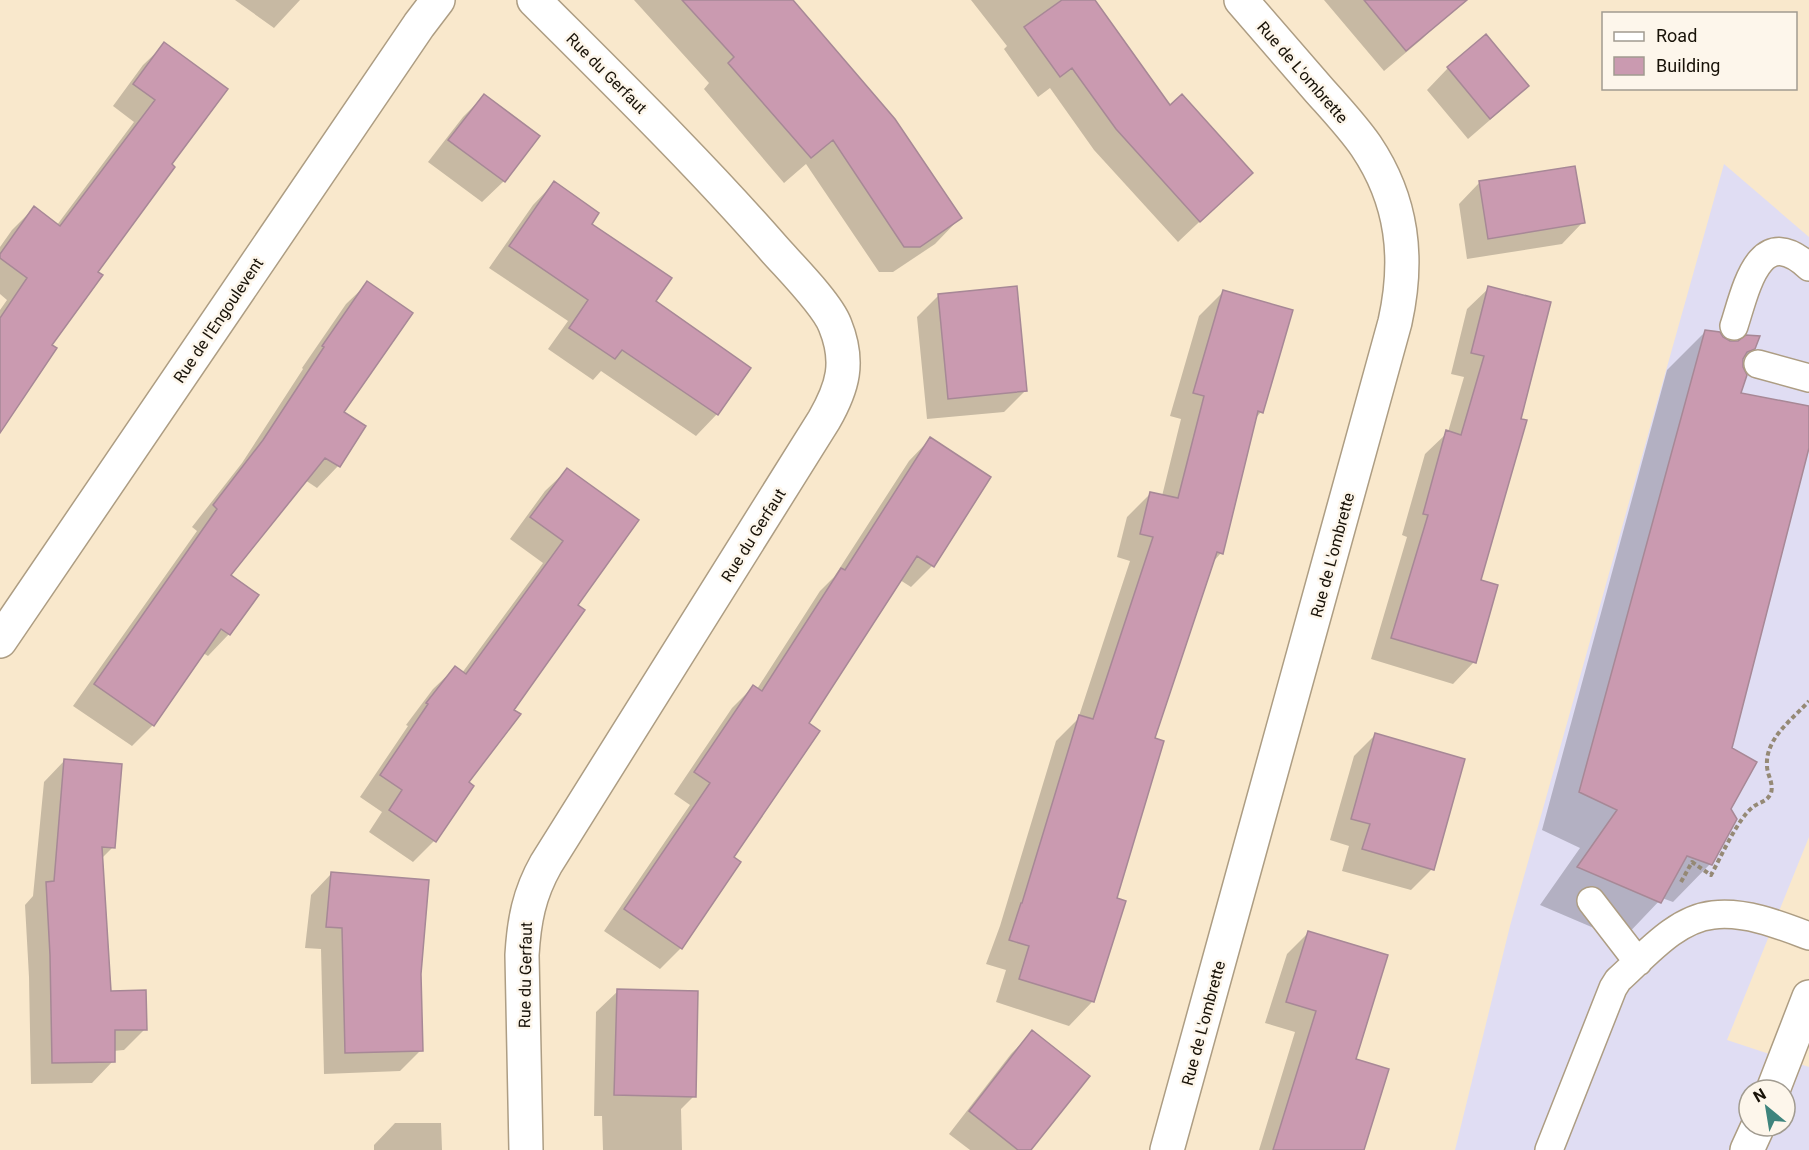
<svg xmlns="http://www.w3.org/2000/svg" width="1809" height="1150" font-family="Roboto,sans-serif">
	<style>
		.commercial { fill: #e0ddf3; fill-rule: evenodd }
		.shadow { fill: #0003 }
		.building { fill: #ca9ab0; stroke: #a78896; stroke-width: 1.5 }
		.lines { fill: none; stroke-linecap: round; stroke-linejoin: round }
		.lane-casing { stroke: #ad9d83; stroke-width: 30 }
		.street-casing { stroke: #ad9d83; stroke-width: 36 }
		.path { stroke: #958975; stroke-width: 4; stroke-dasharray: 4.5 3; stroke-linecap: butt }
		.lane { stroke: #fff; stroke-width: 27 }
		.street { stroke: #fff; stroke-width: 33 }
		.labels { text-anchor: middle; stroke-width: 5; stroke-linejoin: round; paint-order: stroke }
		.street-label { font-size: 16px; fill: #181208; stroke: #fdf6eb }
	</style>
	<rect width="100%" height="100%" fill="#f9e8cc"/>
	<path class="commercial" d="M 1724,164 L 1809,237 L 1809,837 L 1727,1040 L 1809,1067 L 1809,1150 L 1455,1150 L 1510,926 ZM 1749,1090 L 1785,1090 L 1785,1126 L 1749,1126 Z"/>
	<path class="shadow" d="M 235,0 L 300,0 L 274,28 Z
		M 634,0 L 767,0 L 960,218 L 935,244 L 893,272 L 879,272 L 806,164 L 784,183 L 704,89 L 709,83 Z
		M 971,0 L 1094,0 L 1170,107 L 1251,173 L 1178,242 L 1094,150 L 1050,88 L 1038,97 L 1004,49 L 1007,46 Z
		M 1324,0 L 1428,0 L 1443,18 L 1422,39 L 1384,71 Z
		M 1485,37 L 1527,86 L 1505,107 L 1468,139 L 1427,90 L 1448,68 Z
		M 165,44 L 170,165 L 96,272 L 0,422 L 0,310 L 7,300 L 0,294 L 0,247 L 12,230 L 34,208 L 57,225 L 134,122 L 113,106 L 143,65 Z
		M 484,96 L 538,137 L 504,181 L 482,202 L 428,162 L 463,117 Z
		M 1480,182 L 1583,222 L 1562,244 L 1467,259 L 1459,204 Z
		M 554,183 L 590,224 L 717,414 L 696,436 L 601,371 L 593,380 L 548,349 L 568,321 L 489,268 L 533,205 Z
		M 368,283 L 342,412 L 364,426 L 338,466 L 317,488 L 305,480 L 229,575 L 257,595 L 229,634 L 208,656 L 203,653 L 153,725 L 132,746 L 73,706 L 197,531 L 192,527 L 242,463 L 303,369 L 302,368 L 346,304 Z
		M 1489,288 L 1479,581 L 1474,662 L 1453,684 L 1371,659 L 1407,537 L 1402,535 L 1425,454 L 1448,432 L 1464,377 L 1451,374 L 1467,309 Z
		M 1223,292 L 1261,412 L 1255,419 L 1221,553 L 1212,563 L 1153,739 L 1115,899 L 1124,902 L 1092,1002 L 1069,1026 L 996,1002 L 1006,970 L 986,964 L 1000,926 L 1056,741 L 1078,719 L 1130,561 L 1117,557 L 1127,517 L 1151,493 L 1162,496 L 1181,419 L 1170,416 L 1199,316 Z
		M 938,296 L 1026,390 L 1004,412 L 927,419 L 917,317 Z
		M 1705,332 L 1730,343 L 1754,348 L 1741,361 L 1739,394 L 1809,407 L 1809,442 L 1731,749 L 1729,809 L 1710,864 L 1673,902 L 1662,898 L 1622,940 L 1540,905 L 1580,848 L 1542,830 L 1667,370 Z
		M 930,439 L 932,566 L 911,587 L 900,580 L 807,724 L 681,948 L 660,969 L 604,931 L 690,805 L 674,794 L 732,708 L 753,687 L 757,689 L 820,591 L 834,577 L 909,461 Z
		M 567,470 L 575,605 L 467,782 L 434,841 L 413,862 L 369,832 L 382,812 L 360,797 L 408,726 L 406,725 L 433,689 L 455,668 L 462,673 L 543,563 L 510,539 L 545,491 Z
		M 1375,735 L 1432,869 L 1411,890 L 1342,871 L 1349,846 L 1330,840 L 1354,756 Z
		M 65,760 L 113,847 L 101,859 L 110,993 L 145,1029 L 124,1050 L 113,1051 L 113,1061 L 92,1083 L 31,1084 L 29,977 L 25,905 L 33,896 L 44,782 Z
		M 332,873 L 419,974 L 421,1050 L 400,1071 L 324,1074 L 321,949 L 305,948 L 311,895 Z
		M 1308,933 L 1354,1060 L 1355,1150 L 1259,1150 L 1295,1032 L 1265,1023 L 1287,954 Z
		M 618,991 L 694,1096 L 681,1109 L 682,1150 L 603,1150 L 602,1116 L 594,1116 L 596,1012 Z
		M 1032,1032 L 1029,1150 L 970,1150 L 949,1134 L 1011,1054 Z
		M 395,1123 L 441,1123 L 442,1150 L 374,1150 L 374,1145 Z"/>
	<path class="building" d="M 682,0 L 793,0 L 895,119 L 962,218 L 920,247 L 904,247 L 833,140 L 811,158 L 728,63 L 734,57 Z
		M 1062,0 L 1095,0 L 1170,105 L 1182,94 L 1253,173 L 1200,222 L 1116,129 L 1072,68 L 1060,77 L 1024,27 Z
		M 1364,0 L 1467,0 L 1406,51 Z
		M 1486,34 L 1529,86 L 1490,119 L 1447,67 Z
		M 164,42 L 228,89 L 172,164 L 175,167 L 98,272 L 103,275 L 52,345 L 57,348 L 0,433 L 0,318 L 27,278 L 0,258 L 0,254 L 34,206 L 60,226 L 155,100 L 133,84 Z
		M 484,94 L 540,136 L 505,182 L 448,140 Z
		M 1575,166 L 1585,223 L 1488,239 L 1479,181 Z
		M 554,181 L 599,213 L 592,224 L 672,278 L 656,301 L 751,368 L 718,415 L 622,350 L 615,359 L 569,328 L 588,300 L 509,246 Z
		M 367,281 L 413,313 L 344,412 L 366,426 L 340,467 L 325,458 L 231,575 L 259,595 L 230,635 L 221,629 L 154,726 L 94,684 L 217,509 L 213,505 L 263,440 L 324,347 L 322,346 Z
		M 1017,286 L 1027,391 L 948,399 L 938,294 Z
		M 1488,286 L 1551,302 L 1521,419 L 1527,420 L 1481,580 L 1498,585 L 1476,663 L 1391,638 L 1428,515 L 1423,514 L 1446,430 L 1461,435 L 1484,356 L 1471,353 Z
		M 1223,290 L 1293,310 L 1263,413 L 1258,411 L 1223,554 L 1217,552 L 1155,738 L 1164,741 L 1117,898 L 1126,901 L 1094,1002 L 1019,979 L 1029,946 L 1009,940 L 1021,903 L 1022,903 L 1079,715 L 1093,719 L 1153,537 L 1140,534 L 1150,492 L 1178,498 L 1204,396 L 1193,393 Z
		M 1705,330 L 1720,332 L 1723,337 L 1730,341 L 1738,341 L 1746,335 L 1760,336 L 1755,349 L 1747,352 L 1743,359 L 1743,367 L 1747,375 L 1741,393 L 1809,406 L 1809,448 L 1732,748 L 1757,762 L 1731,809 L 1737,819 L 1712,865 L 1687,856 L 1661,903 L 1577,867 L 1617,810 L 1579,792 Z
		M 930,437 L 991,477 L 934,567 L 917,556 L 809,723 L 820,731 L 734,857 L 741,862 L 682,949 L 624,909 L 710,783 L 694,772 L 753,685 L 762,691 L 841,568 L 845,570 Z
		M 567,468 L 639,520 L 578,605 L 585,610 L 514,710 L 521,714 L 469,782 L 474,786 L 436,842 L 389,810 L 402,790 L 380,775 L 428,704 L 426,703 L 455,666 L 466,674 L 563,541 L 530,517 Z
		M 1375,733 L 1465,759 L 1434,870 L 1362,849 L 1370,824 L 1351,819 Z
		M 64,759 L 122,764 L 115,848 L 102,847 L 111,991 L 146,990 L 147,1030 L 115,1030 L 115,1062 L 52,1063 L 50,955 L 46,882 L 54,881 Z
		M 331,872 L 429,880 L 421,974 L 423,1051 L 345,1053 L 342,928 L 326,927 Z
		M 1308,931 L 1388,955 L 1356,1059 L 1389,1069 L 1364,1150 L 1273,1150 L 1316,1011 L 1286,1002 Z
		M 617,989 L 698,991 L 696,1097 L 614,1095 Z
		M 1032,1030 L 1090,1076 L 1031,1150 L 1018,1150 L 969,1111 Z"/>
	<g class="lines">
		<g class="lane-casing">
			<path id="lane" d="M 1734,326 C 1746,289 1759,221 1809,267
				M 1758,364 L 1809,378
				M 1591,901 L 1638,962
				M 1549,1150 L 1613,988 L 1618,980 C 1645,956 1675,919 1713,915 C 1745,911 1780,925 1809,936"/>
		</g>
		<g class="street-casing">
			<path id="street" d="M 0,641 L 419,25 L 438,0
				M 1773,1090 L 1809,997
				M 526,1150 L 522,955 C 524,921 529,894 546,864 L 824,420 C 843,387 850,362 835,325 C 827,304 791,268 775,250 C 699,163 616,82 534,0
				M 1167,1150 L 1395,322 C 1409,259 1403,201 1366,146 C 1352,126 1335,108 1319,90 C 1293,60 1267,30 1241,0
				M 1747,1150 L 1758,1126"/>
		</g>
		<path class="path" d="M 1681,882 L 1692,862 L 1711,875 C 1721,857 1738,818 1753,807 C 1759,802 1767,802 1771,793 C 1774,783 1767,775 1767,766 C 1765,738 1793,719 1809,701"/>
		<use href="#lane" class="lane"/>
		<use href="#street" class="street"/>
	</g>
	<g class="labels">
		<g class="street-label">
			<text transform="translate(1303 72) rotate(49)" y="6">Rue de L'ombrette</text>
			<text transform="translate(607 73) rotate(45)" y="6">Rue du Gerfaut</text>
			<text transform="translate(218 320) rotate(-56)" y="6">Rue de l'Engoulevent</text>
			<text transform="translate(753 535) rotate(-58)" y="6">Rue du Gerfaut</text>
			<text transform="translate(1332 555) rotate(-75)" y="6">Rue de L'ombrette</text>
			<text transform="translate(525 975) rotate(-89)" y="6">Rue du Gerfaut</text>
			<text transform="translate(1203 1023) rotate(-75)" y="6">Rue de L'ombrette</text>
		</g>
	</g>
	<rect x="1602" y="12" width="195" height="78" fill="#fdf6eb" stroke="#a19b90" stroke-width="1.5"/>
	<rect x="1614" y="32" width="30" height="9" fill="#ffffff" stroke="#a19b90" stroke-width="1.5"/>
	<text x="1656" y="42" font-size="18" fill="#181208">Road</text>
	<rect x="1614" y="57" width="30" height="18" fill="#ca9ab0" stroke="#a19b90" stroke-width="1.5"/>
	<text x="1656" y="72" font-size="18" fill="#181208">Building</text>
	<g transform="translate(1767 1108) rotate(330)"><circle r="28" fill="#fdf6eb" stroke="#a19b90" stroke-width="1.5"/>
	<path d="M0-4.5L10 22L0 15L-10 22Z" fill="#3e847d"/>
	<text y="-9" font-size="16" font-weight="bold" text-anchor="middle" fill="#181208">N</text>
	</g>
</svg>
